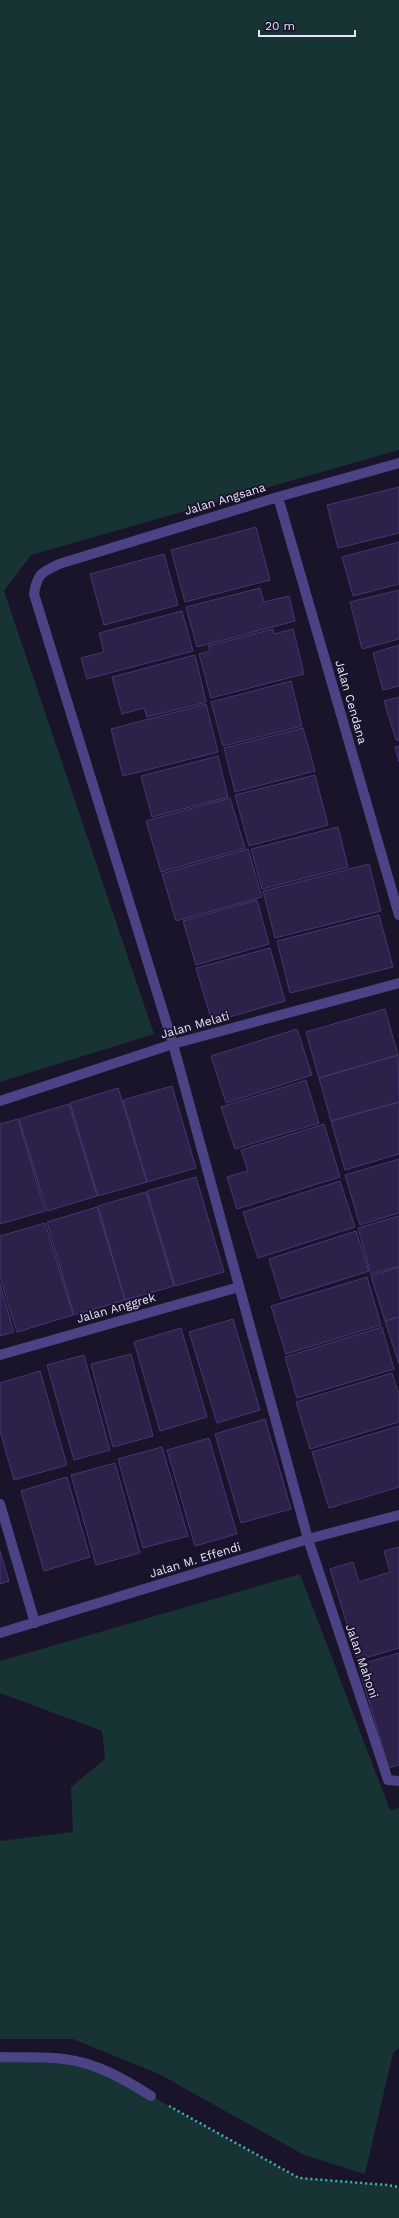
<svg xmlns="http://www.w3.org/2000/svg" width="399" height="2218" font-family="'Work Sans',sans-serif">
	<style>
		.green { fill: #173334 }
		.building { fill: #2d214a; stroke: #473574 }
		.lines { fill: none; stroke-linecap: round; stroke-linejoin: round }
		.path { stroke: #3cb2b5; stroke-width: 2.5; stroke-dasharray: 2 3; stroke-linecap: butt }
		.minor { stroke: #4b4386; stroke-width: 10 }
		.labels { text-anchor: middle; stroke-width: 3.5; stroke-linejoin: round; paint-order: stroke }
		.street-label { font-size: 12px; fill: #e6e0fd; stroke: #1a142b }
	</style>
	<rect width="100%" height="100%" fill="#1a142b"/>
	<path class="green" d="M 0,0 L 399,0 L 399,450 L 31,555 L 4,591 L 154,1034 L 0,1082 Z
		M 300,1574 L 390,1810 L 399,1808 L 399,2048 L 393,2053 L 365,2174 L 304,2155 L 159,2074 L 73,2039 L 0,2039 L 0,1841 L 73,1832 L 71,1787 L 105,1759 L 102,1731 L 0,1693 L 0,1661 Z
		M 0,2057 L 82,2062 L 151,2096 L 299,2178 L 387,2185 L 399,2187 L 399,2218 L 0,2218 Z"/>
	<path class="building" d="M 399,487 L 399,533 L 338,548 L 327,505 Z
		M 256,527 L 270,580 L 185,602 L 171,550 Z
		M 399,542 L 399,584 L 353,596 L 342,557 Z
		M 164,554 L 178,605 L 104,625 L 90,574 Z
		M 260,588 L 264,602 L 289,596 L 295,621 L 197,647 L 186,607 Z
		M 399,590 L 399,639 L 362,649 L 350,602 Z
		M 182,611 L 193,651 L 87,679 L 81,658 L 104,652 L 99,633 Z
		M 273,629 L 274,634 L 293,629 L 304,674 L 211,698 L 199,654 L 210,651 L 208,646 Z
		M 399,645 L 399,686 L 383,690 L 373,653 Z
		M 195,655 L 206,702 L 147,717 L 144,708 L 122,714 L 112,677 Z
		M 291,681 L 302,726 L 223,746 L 211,702 Z
		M 399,697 L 399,740 L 396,740 L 384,701 Z
		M 206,704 L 218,752 L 123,776 L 111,729 Z
		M 303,728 L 315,771 L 235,792 L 224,748 Z
		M 399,746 L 399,762 L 395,747 Z
		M 218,756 L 228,797 L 152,817 L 141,776 Z
		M 315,775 L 328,825 L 249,846 L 235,795 Z
		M 230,798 L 245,848 L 161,872 L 146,821 Z
		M 338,827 L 348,867 L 262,889 L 251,849 Z
		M 248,849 L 262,897 L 176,921 L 162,874 Z
		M 369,864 L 381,911 L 275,938 L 263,891 Z
		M 257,900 L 269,944 L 196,965 L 183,921 Z
		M 379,915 L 393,967 L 290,993 L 277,941 Z
		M 270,948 L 285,1001 L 212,1022 L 196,968 Z
		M 385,1009 L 398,1055 L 319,1078 L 306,1032 Z
		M 297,1029 L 312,1075 L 226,1103 L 211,1056 Z
		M 398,1055 L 399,1102 L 331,1121 L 319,1078 Z
		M 306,1080 L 319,1123 L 235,1149 L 221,1107 Z
		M 172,1086 L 196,1168 L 147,1182 L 123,1100 Z
		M 118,1088 L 147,1182 L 98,1196 L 70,1103 Z
		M 399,1102 L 399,1154 L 345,1170 L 331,1121 Z
		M 69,1104 L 97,1196 L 47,1211 L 19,1119 Z
		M 18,1119 L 45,1211 L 0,1224 L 0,1124 Z
		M 324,1124 L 340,1177 L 237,1209 L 227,1177 L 248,1171 L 241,1150 Z
		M 399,1159 L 399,1213 L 360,1225 L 345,1175 Z
		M 196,1177 L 224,1272 L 175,1286 L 147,1191 Z
		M 340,1181 L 355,1227 L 258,1258 L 243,1212 Z
		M 146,1192 L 174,1286 L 125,1300 L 98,1206 Z
		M 97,1207 L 125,1300 L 74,1315 L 47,1222 Z
		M 399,1216 L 399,1266 L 371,1274 L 358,1228 Z
		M 45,1223 L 73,1315 L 17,1332 L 0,1277 L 0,1236 Z
		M 356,1231 L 369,1271 L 281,1299 L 269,1259 Z
		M 399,1267 L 399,1317 L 385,1321 L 371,1276 Z
		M 367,1277 L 381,1325 L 286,1354 L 271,1306 Z
		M 0,1284 L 14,1332 L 0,1336 Z
		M 399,1317 L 399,1364 L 385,1321 Z
		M 233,1319 L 260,1410 L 217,1423 L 189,1332 Z
		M 382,1327 L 394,1369 L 297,1398 L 285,1357 Z
		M 181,1328 L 207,1417 L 160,1431 L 134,1342 Z
		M 131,1354 L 153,1436 L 113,1447 L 91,1364 Z
		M 84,1355 L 110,1450 L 74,1460 L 47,1365 Z
		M 40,1371 L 67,1465 L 14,1480 L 0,1431 L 0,1383 Z
		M 392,1373 L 399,1395 L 399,1422 L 310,1449 L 296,1402 Z
		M 265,1419 L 291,1509 L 241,1523 L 215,1434 Z
		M 399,1426 L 399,1487 L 329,1508 L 312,1452 Z
		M 209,1438 L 237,1534 L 195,1546 L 167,1450 Z
		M 162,1447 L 188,1536 L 143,1548 L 118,1459 Z
		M 115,1463 L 140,1553 L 96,1565 L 71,1475 Z
		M 67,1477 L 90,1557 L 44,1571 L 21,1491 Z
		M 399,1547 L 399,1648 L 358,1660 L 330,1569 L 353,1562 L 359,1582 L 390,1572 L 384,1551 Z
		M 0,1551 L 9,1581 L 0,1584 Z
		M 399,1653 L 399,1765 L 389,1768 L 358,1665 Z"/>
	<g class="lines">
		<path class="path" d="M 169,2106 L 299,2178 L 387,2185 L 399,2187"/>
		<path class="minor" d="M 399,463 L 278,497 L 59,564 C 42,572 37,574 34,594 L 173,1044 L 308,1539 L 388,1780 L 399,1781
			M 278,497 L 399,915
			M 0,1101 L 173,1044 L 399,983
			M 0,1355 L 239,1287
			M 0,1504 L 35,1623
			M 0,1633 L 308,1539 L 399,1515
			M 0,2057 C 21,2058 43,2056 64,2059 C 97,2063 124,2079 151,2096"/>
	</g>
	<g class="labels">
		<g class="street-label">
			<text transform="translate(225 499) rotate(-17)" y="4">Jalan Angsana</text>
			<text transform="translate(351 702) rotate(74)" y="4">Jalan Cendana</text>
			<text transform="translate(195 1025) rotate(-16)" y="4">Jalan Melati</text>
			<text transform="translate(116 1308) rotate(-16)" y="4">Jalan Anggrek</text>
			<text transform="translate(195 1560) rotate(-17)" y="4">Jalan M. Effendi</text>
			<text transform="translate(362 1661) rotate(71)" y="4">Jalan Mahoni</text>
		</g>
	</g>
	<path d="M259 30v6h96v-6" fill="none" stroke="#e6e0fd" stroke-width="2"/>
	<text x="265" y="30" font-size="12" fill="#e6e0fd" stroke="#1a142b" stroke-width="3" paint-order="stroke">20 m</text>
</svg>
